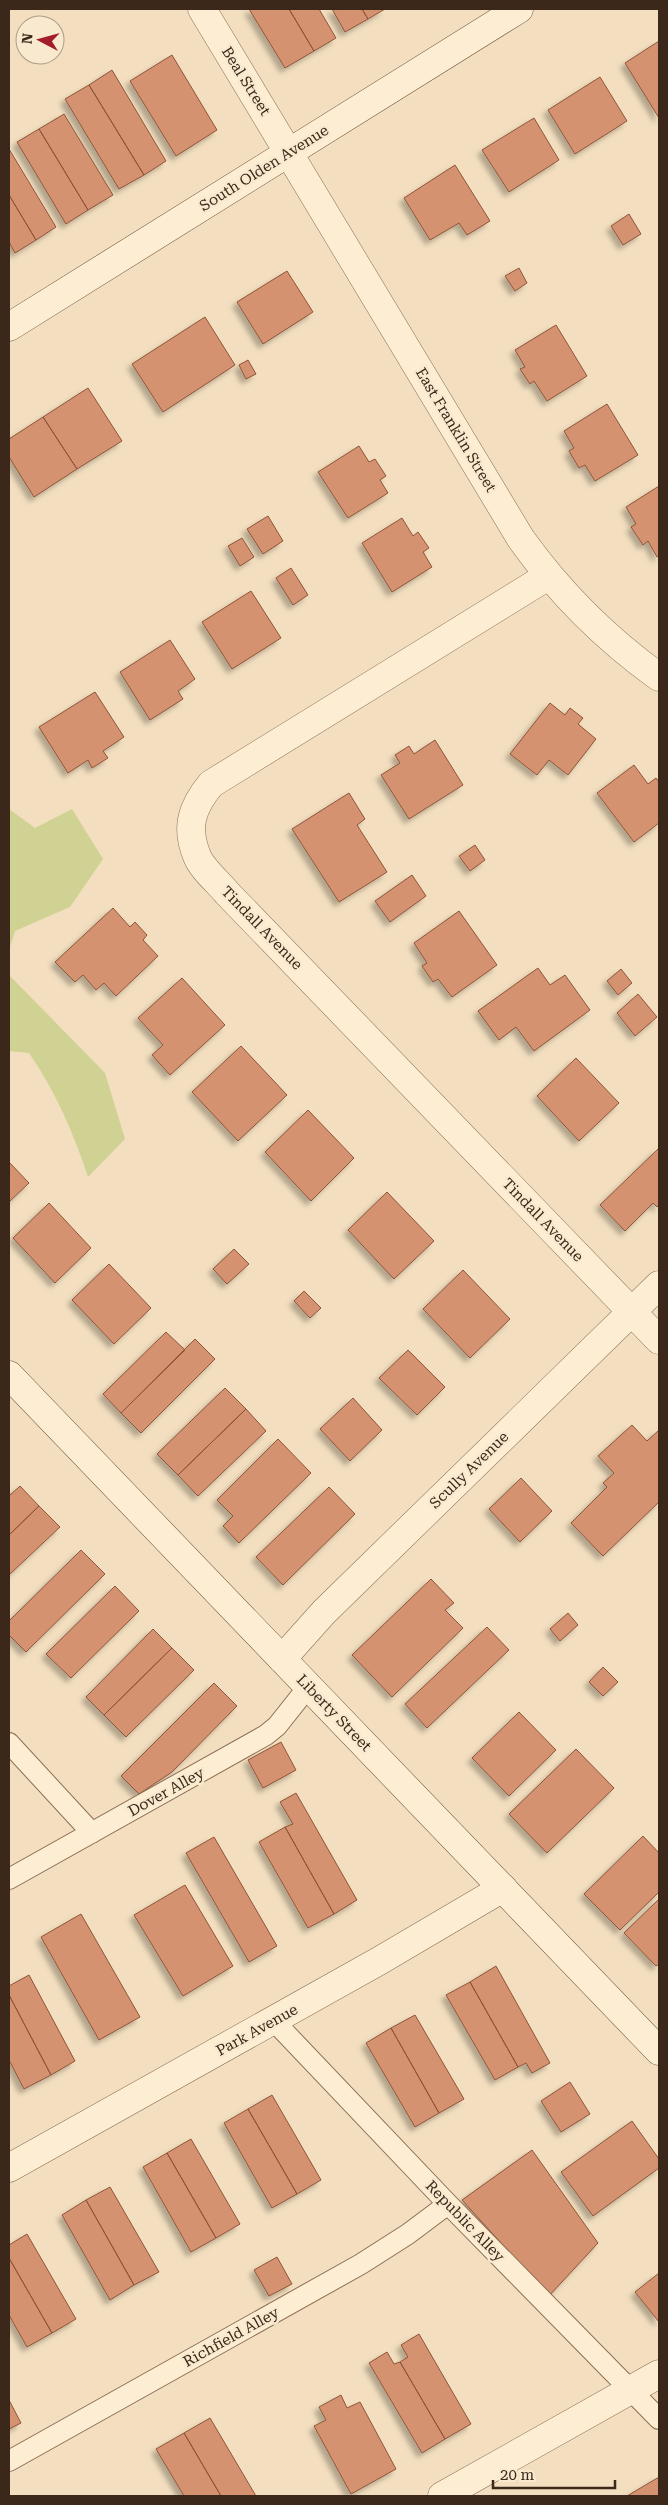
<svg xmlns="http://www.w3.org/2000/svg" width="668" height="2505" font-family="'Roboto Serif',serif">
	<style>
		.green { fill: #cfd292 }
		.building { fill: #d59270; stroke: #8f5438; filter: url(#shadow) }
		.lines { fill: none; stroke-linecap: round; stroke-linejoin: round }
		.lane-casing { stroke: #8d6e55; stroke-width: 22 }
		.street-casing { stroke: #8d6e55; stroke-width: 29 }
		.secondary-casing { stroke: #6f4f38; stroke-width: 29 }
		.lane { stroke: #fcedd3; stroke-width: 20 }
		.street { stroke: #fcedd3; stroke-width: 28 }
		.secondary { stroke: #fcedd3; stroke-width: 28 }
		.labels { text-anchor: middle; stroke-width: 5; stroke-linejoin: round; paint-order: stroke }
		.street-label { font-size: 15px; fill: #3b281b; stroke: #f9eacf }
	</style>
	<defs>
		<filter id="shadow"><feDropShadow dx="-4.5" dy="4.5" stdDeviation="2.5" flood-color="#0004"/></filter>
	</defs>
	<rect width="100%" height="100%" fill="#f3dfbf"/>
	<path class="green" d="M 9,809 L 35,828 L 72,809 L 103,859 L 70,907 L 15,931 L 9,950 Z
		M 9,975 L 105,1073 L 125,1139 L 88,1177 C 73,1132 56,1092 29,1053 L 9,1051 Z"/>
	<path class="building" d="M 249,9 L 289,9 L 314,51 L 285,68 Z
		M 289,9 L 319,9 L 336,38 L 314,51 Z
		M 332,9 L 362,9 L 368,19 L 345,32 Z
		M 362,9 L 385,9 L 368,19 Z
		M 659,41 L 659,118 L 625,63 Z
		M 172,55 L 217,130 L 176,156 L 130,81 Z
		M 112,70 L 166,161 L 144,175 L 89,85 Z
		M 600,77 L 627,121 L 575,154 L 548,110 Z
		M 89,85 L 144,175 L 119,189 L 65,99 Z
		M 64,114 L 113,195 L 88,210 L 39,129 Z
		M 534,118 L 559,160 L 509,192 L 482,150 Z
		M 39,129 L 88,210 L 66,224 L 17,142 Z
		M 9,149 L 56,227 L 36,240 L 9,195 Z
		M 455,165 L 490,221 L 467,235 L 459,223 L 430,240 L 404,198 Z
		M 9,195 L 36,240 L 15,253 L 9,242 Z
		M 629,214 L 641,234 L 623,245 L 611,226 Z
		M 519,268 L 527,283 L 515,291 L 505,276 Z
		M 287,271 L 313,312 L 263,344 L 237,302 Z
		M 205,317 L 235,365 L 163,412 L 132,364 Z
		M 556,325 L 587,376 L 547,401 L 534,381 L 530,384 L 520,369 L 525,367 L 515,350 Z
		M 248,360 L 256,374 L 246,379 L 239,365 Z
		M 88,388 L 122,441 L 77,469 L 43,417 Z
		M 607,404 L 638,455 L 595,481 L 585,465 L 579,468 L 569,451 L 574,448 L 564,431 Z
		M 43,417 L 77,469 L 34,497 L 9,457 L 9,439 Z
		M 359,446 L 369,462 L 375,459 L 386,476 L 380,480 L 388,493 L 348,518 L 318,472 Z
		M 659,486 L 659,556 L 657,557 L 648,541 L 643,545 L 631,527 L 636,524 L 626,507 Z
		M 268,516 L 283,541 L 263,554 L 247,529 Z
		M 402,518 L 413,536 L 418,532 L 429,548 L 423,552 L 432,567 L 392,592 L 362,543 Z
		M 242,538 L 254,557 L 240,566 L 228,546 Z
		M 291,568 L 308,595 L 293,605 L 276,578 Z
		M 251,591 L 281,638 L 232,669 L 202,622 Z
		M 170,640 L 195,679 L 178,691 L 183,699 L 150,720 L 120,672 Z
		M 95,692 L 124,737 L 103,751 L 108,758 L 92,768 L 88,760 L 68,773 L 39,727 Z
		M 550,703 L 565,715 L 570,708 L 583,718 L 578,724 L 596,739 L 568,775 L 549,760 L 537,775 L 510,754 Z
		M 435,740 L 463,785 L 409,819 L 381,775 L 400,763 L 395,755 L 409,746 L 414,754 Z
		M 634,765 L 648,784 L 656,778 L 659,782 L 659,823 L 634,842 L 597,793 Z
		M 349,793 L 365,819 L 357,825 L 387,872 L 339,902 L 292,829 Z
		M 475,845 L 485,860 L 470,871 L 459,856 Z
		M 412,875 L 426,896 L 390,922 L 375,901 Z
		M 113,908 L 130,927 L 135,922 L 147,935 L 143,940 L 158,956 L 116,996 L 104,983 L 96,990 L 83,975 L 75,982 L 55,962 Z
		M 459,911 L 497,965 L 452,997 L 438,979 L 433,982 L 422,966 L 427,963 L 414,943 Z
		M 538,968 L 550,985 L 565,975 L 590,1010 L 534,1051 L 516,1027 L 499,1040 L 478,1011 Z
		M 621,969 L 632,983 L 618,995 L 607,981 Z
		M 182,978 L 225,1025 L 170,1075 L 152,1055 L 163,1045 L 138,1018 Z
		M 638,994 L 657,1017 L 635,1036 L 617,1013 Z
		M 241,1046 L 287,1095 L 238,1141 L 192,1092 Z
		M 576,1058 L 619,1103 L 579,1141 L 537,1096 Z
		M 308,1110 L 354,1158 L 311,1201 L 265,1152 Z
		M 659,1148 L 659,1204 L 657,1207 L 653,1203 L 625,1231 L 600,1205 Z
		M 9,1162 L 29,1183 L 9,1202 Z
		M 387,1192 L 434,1241 L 394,1279 L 348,1230 Z
		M 49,1203 L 91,1248 L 55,1283 L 13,1238 Z
		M 234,1249 L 249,1264 L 227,1284 L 213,1269 Z
		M 109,1264 L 151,1308 L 114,1344 L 72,1300 Z
		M 463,1270 L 510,1319 L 470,1358 L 423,1309 Z
		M 304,1291 L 321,1308 L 310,1318 L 294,1301 Z
		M 166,1332 L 185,1350 L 121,1413 L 103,1394 Z
		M 195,1339 L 215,1359 L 141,1433 L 121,1413 Z
		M 408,1350 L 445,1387 L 417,1415 L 379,1378 Z
		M 225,1388 L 246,1409 L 178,1475 L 157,1454 Z
		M 353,1398 L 382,1430 L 350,1461 L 320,1429 Z
		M 246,1409 L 266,1431 L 198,1496 L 178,1475 Z
		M 632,1425 L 647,1441 L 659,1430 L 659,1502 L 603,1556 L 571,1523 L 607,1487 L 603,1483 L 614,1473 L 598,1456 Z
		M 278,1439 L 311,1473 L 239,1543 L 223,1526 L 233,1516 L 217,1500 Z
		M 521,1478 L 552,1511 L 520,1542 L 489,1509 Z
		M 20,1486 L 39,1506 L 9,1535 L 9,1496 Z
		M 329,1487 L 355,1514 L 283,1585 L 256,1557 Z
		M 39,1506 L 60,1527 L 9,1575 L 9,1535 Z
		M 81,1550 L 105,1574 L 26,1652 L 9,1635 L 9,1621 Z
		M 431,1579 L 454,1603 L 445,1610 L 463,1628 L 392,1697 L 352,1655 Z
		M 115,1586 L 139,1611 L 71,1678 L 46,1654 Z
		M 568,1613 L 578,1625 L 560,1641 L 550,1629 Z
		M 487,1627 L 509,1650 L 427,1728 L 405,1704 Z
		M 153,1629 L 172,1648 L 104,1715 L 86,1697 Z
		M 172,1648 L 194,1670 L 126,1737 L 104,1715 Z
		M 603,1667 L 618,1682 L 603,1696 L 589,1682 Z
		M 214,1683 L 237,1706 L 172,1772 L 139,1794 L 121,1776 Z
		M 519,1712 L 556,1750 L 509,1796 L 472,1758 Z
		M 281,1742 L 296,1770 L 263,1788 L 248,1760 Z
		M 576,1749 L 614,1788 L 547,1853 L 509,1814 Z
		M 296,1793 L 357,1900 L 334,1914 L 285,1827 L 293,1824 L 280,1802 Z
		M 285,1827 L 334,1914 L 308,1928 L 259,1842 Z
		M 643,1836 L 659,1853 L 659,1892 L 620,1930 L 584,1894 Z
		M 214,1837 L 277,1946 L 249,1962 L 186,1853 Z
		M 185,1885 L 233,1966 L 183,1996 L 134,1915 Z
		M 659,1899 L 659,1964 L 656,1966 L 624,1933 Z
		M 81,1914 L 140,2017 L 99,2040 L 41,1937 Z
		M 496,1966 L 550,2063 L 532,2073 L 526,2063 L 518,2067 L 470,1982 Z
		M 29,1975 L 75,2061 L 51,2075 L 9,1995 L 9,1986 Z
		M 470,1982 L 518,2067 L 495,2080 L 446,1995 Z
		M 9,1995 L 51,2075 L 24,2089 L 9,2060 Z
		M 415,2015 L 464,2099 L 439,2113 L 391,2028 Z
		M 391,2028 L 439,2113 L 415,2127 L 366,2043 Z
		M 570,2082 L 590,2114 L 561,2132 L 541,2101 Z
		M 272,2095 L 321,2180 L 297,2194 L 248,2109 Z
		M 248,2109 L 297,2194 L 272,2208 L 224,2123 Z
		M 632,2121 L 659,2159 L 659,2168 L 593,2216 L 561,2172 Z
		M 191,2139 L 240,2224 L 216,2238 L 167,2153 Z
		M 532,2150 L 598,2243 L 549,2296 L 462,2200 Z
		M 167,2153 L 216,2238 L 191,2252 L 143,2167 Z
		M 110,2187 L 159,2272 L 134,2285 L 86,2200 Z
		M 86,2200 L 134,2285 L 110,2300 L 62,2215 Z
		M 27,2234 L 76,2319 L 52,2333 L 9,2258 L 9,2245 Z
		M 277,2257 L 292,2284 L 269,2296 L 254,2270 Z
		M 9,2258 L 52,2333 L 27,2347 L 9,2315 Z
		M 659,2273 L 659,2322 L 635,2292 Z
		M 419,2334 L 471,2424 L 445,2439 L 400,2362 L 408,2357 L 401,2345 Z
		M 387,2352 L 394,2364 L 400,2362 L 445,2439 L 422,2453 L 369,2363 Z
		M 341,2395 L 347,2408 L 360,2402 L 396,2469 L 351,2494 L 314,2426 L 326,2420 L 319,2407 Z
		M 9,2400 L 21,2423 L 9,2429 Z
		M 210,2418 L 256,2496 L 221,2496 L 184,2433 Z
		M 184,2433 L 221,2496 L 184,2496 L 156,2449 Z
		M 659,2477 L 659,2496 L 627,2496 Z"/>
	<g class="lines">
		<g class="lane-casing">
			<path id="lane" d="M 9,1743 L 92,1833
				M 9,1879 L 266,1735 L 277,1726 L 308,1687
				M 273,2020 L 448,2204 L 659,2419
				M 9,2461 L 361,2264 L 408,2234 L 448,2204"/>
		</g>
		<g class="street-casing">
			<path id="street" d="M 202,9 L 521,539 C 559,592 606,639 659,677
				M 548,576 L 211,784 C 192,807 185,827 197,856 C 202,869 218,882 227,893 L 659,1340
				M 282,1659 L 324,1612 L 659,1285
				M 9,2168 L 379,1961 L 503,1888
				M 442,2496 L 659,2374"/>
		</g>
		<g class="secondary-casing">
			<path id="secondary" d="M 9,327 L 519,9
				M 9,1375 L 659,2051"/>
		</g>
		<use href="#lane" class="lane"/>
		<use href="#street" class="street"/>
		<use href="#secondary" class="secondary"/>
	</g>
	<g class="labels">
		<g class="street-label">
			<text transform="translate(246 81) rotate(58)" y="5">Beal Street</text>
			<text transform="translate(264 168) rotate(-32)" y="5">South Olden Avenue</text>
			<text transform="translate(456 430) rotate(59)" y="5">East Franklin Street</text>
			<text transform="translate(262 928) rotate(46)" y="5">Tindall Avenue</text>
			<text transform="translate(543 1220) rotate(46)" y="5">Tindall Avenue</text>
			<text transform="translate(469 1470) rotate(-44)" y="5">Scully Avenue</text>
			<text transform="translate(334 1713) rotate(46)" y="5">Liberty Street</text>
			<text transform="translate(166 1792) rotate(-29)" y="5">Dover Alley</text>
			<text transform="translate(257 2030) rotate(-29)" y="5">Park Avenue</text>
			<text transform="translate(465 2221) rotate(46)" y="5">Republic Alley</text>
			<text transform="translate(231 2337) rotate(-29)" y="5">Richfield Alley</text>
		</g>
	</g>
	<rect width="668" height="2505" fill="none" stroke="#3b281b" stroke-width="20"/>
	<g transform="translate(40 40) rotate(276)"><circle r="24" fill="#f9eacf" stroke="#ad9c87"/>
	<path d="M0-4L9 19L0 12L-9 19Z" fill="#a31e2a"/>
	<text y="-8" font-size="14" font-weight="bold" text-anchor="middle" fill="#3b281b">N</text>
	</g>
	<path d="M493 2480v8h122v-8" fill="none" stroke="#3b281b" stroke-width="2.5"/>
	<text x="500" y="2480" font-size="15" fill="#3b281b" stroke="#f9eacf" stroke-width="4" paint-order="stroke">20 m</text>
</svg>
